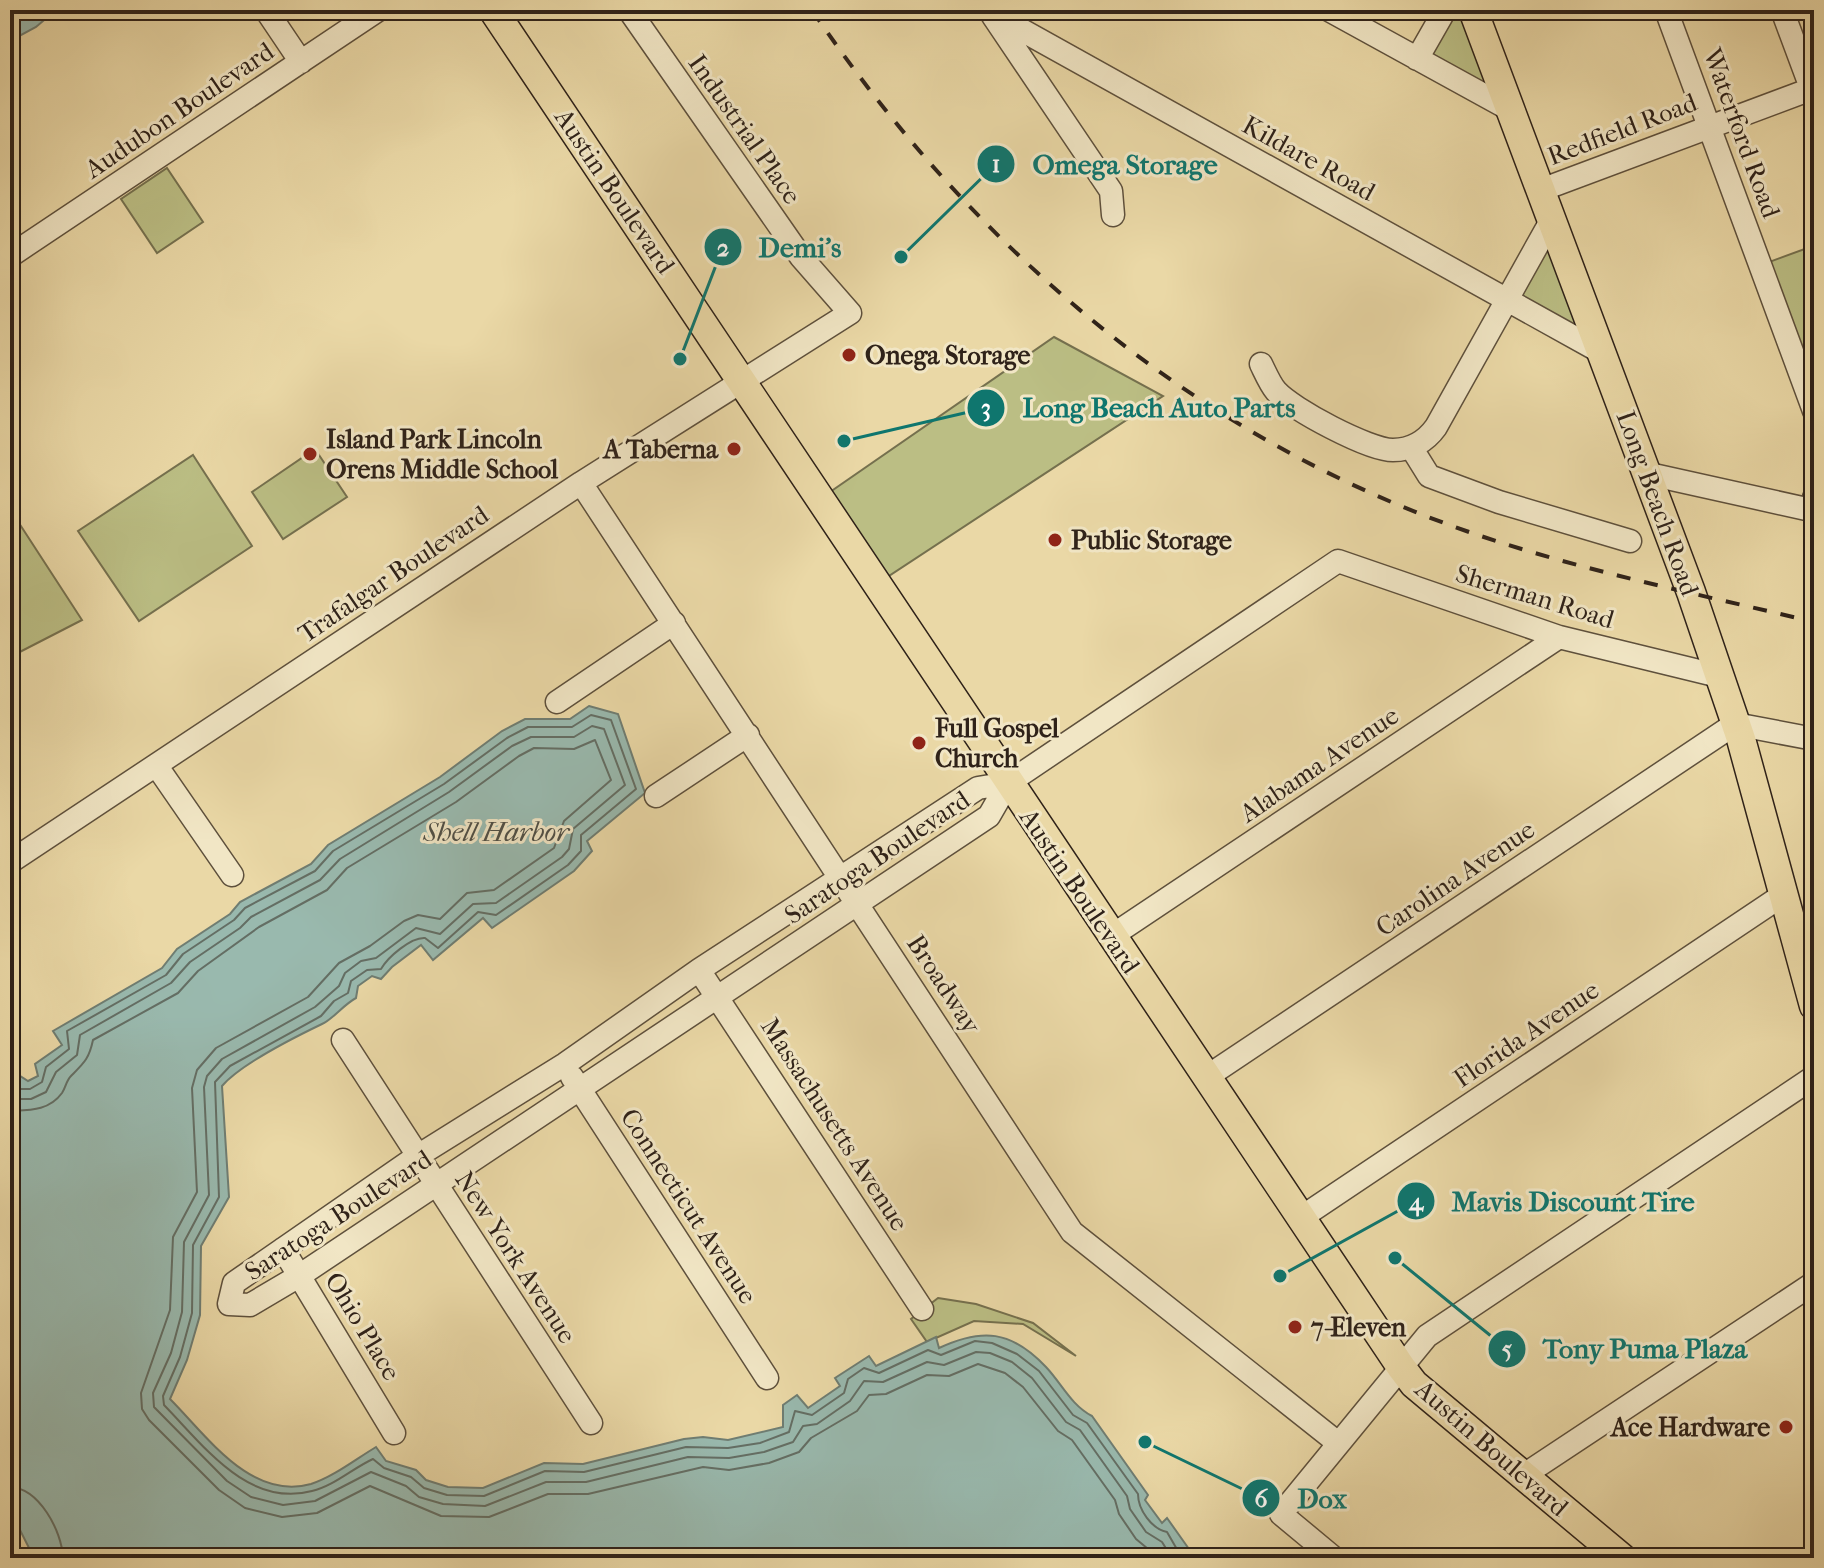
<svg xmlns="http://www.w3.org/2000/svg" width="1824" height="1568" font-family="'IM FELL French Canon',serif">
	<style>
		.green { fill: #bbbe84; stroke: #75704e; stroke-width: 2 }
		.water { fill: #99b9ae; stroke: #6f7d72; stroke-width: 2 }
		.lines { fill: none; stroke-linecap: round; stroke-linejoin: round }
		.shore { stroke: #646e64; stroke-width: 2 }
		.minor-casing { stroke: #5e503c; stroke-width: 25 }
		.major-casing { stroke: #2f2219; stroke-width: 31 }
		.minor { stroke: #f1e6c5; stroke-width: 22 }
		.major { stroke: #ead8a6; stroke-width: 28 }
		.rail { stroke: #2f2219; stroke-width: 4; stroke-dasharray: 14 14; stroke-linecap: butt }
		.poi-dot { fill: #8f2418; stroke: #f1e6c5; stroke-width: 3 }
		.labels { text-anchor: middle; stroke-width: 6; stroke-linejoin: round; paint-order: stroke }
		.street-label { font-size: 26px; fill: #2f2219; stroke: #f1e6c5 }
		.poi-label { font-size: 26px; font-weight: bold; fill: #2f2219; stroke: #f1e6c5; text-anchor: start }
		.water-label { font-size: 28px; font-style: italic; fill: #4f4f46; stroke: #f1e6c5 }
		.leader { fill: none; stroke: #0f766e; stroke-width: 3 }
		.callout-dot { fill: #0f766e; stroke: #f1e6c5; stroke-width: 3 }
		.mark-label { font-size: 24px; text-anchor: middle; font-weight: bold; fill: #fff }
		.callout-label { font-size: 28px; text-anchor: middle; font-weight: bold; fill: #0f766e; stroke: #f1e6c5; stroke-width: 6; stroke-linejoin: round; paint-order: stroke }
	</style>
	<rect width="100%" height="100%" fill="#ead8a6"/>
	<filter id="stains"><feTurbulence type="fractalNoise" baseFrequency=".0025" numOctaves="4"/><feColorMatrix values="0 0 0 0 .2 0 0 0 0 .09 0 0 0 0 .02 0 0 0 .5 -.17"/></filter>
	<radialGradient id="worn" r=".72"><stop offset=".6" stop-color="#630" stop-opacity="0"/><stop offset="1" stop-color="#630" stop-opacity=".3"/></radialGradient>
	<path class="green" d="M 1449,10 L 1468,10 L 1504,102 L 1423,56 Z
		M 167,168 L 203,222 L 157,253 L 121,199 Z
		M 1552,229 L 1594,343 L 1512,298 Z
		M 1810,247 L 1814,258 L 1814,409 L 1761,265 Z
		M 1054,337 L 1163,396 L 869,589 L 817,501 Z
		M 315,449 L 347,497 L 283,539 L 252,492 Z
		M 193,455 L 252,546 L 139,621 L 78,531 Z
		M 17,520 L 82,620 L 10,657 L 10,525 Z
		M 938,1298 L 976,1304 L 1033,1323 L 1076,1356 L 1023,1324 L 974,1321 L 927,1342 L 911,1319 Z"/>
	<path class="water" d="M 10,10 L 50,10 L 50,15 L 36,27 L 10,41 Z
		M 589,706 L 618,714 L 645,793 L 587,841 L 592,851 L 574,871 L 492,928 L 483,918 L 433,960 L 421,945 L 392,967 L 381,979 L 372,976 L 358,986 L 356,998 C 343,1005 332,1020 322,1024 C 295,1037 241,1064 222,1086 L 229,1197 L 201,1246 L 200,1315 L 187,1360 L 170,1399 C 207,1436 251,1501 311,1484 C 333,1477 356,1459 376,1447 L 386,1461 L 416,1470 L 426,1480 L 448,1487 L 483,1488 L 544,1463 L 583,1464 L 684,1439 L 703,1437 L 728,1440 L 783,1427 L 783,1405 L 797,1395 L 808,1408 L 840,1386 L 835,1378 L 869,1356 L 876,1366 L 936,1337 L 939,1348 C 982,1328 1011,1330 1046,1367 C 1062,1384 1071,1405 1092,1416 L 1148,1495 L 1145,1500 L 1162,1523 L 1167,1518 L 1189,1549 L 1190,1558 L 34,1558 L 10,1510 L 10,1081 L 20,1076 L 28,1081 L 38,1076 L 35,1064 L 62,1045 L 53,1031 L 162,968 L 177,949 L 230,914 L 240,902 L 311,864 L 328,845 L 440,777 L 502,731 L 525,719 L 570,719 Z"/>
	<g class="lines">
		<path class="shore" d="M 10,1089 L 30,1089 L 42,1082 L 46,1067 L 69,1049 L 67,1031 L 166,975 L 183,954 L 234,920 L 245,908 L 315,871 L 333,851 L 444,784 L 507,738 L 528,727 L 572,727 L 591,715 L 611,720 L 636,789 L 581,835 L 581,851 L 568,865 L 496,915 L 478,912 L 438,948 L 425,938 C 411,937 388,957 381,969 L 367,970 L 351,981 L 348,993 L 334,1001 L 321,1016 L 230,1066 L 215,1082 L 219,1197 L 193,1245 L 192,1313 L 180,1357 L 163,1396 L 164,1405 C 204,1446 248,1508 312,1491 C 334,1486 353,1468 373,1459 L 384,1468 L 411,1477 L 424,1488 L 447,1495 L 484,1496 L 545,1471 L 584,1472 L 686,1447 L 728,1448 L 760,1443 L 789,1432 L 795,1411 L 812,1415 L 844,1393 L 848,1379 L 864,1368 L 879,1373 L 928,1350 L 941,1355 L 975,1341 L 992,1343 L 1017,1354 L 1039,1371 L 1073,1415 L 1087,1423 L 1138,1494 C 1138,1510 1152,1529 1167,1532 L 1182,1558
			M 10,1099 L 31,1099 L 46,1092 L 56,1072 L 77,1055 L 80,1035 L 171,983 L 190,962 L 240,928 L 251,917 L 320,880 L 340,859 L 449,792 L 512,746 L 531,737 L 574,737 L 592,726 L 604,729 L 625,785 L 573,829 L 569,849 L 562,857 L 496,903 L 473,904 L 440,934 L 416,928 L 376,958 L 361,961 L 345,973 L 339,986 L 315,1007 L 222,1059 L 207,1076 L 204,1087 L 209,1195 L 184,1242 L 182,1312 L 171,1353 L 153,1393 L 154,1407 L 227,1481 L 251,1497 L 283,1505 L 315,1501 L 371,1472 L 406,1486 L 419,1497 L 443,1504 L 485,1506 L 546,1482 L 586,1482 L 688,1457 L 729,1458 L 764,1452 L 793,1442 L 803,1426 L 817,1424 L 850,1401 L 864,1381 L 883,1382 L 927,1362 L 944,1365 L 976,1352 L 990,1353 L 1012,1362 L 1032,1378 L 1066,1422 L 1080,1430 L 1127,1496 L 1130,1509 L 1146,1532 L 1162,1542 L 1172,1558
			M 10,1111 C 29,1110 49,1111 62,1093 C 66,1087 66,1081 71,1076 C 84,1063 89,1059 93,1040 L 178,993 L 198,971 L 259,927 L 327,890 L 347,868 L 456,802 L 519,756 L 534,748 L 574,749 L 595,740 L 611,780 L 564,821 L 554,848 L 494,890 L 467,893 L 440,919 L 418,915 L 404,921 L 370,946 L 339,963 L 308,997 L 216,1048 L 197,1070 L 192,1088 L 197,1192 L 173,1237 L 170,1310 L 141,1393 L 142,1409 L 149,1420 L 219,1490 L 245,1508 L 282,1517 L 317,1513 L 370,1486 L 441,1516 L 489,1517 L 548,1494 L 588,1494 L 703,1467 L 729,1470 L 769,1463 L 799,1452 L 811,1438 L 857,1411 L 869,1395 L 886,1394 L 927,1375 L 949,1376 L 978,1364 L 1005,1373 L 1023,1387 L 1058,1431 L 1072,1440 L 1115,1500 L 1119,1514 L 1136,1539 L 1159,1558
			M 10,1487 C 39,1488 62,1531 63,1558"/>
		<g class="minor-casing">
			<path id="minor" d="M 266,10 L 301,62
				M 1329,10 L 1511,110
				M 1666,10 L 1814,411
				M 1782,10 L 1814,96
				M 991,13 L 1599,351
				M 993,16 L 1111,191 L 1113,215
				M 1417,59 L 1445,10
				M 1541,190 L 1814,88
				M 10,256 L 378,10
				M 1261,364 C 1265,372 1270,384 1276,391 C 1293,410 1369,450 1393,450 C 1411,450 1426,441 1436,427 L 1552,219
				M 1411,447 L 1429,476 L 1499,502 L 1630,541
				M 1649,474 L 1811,510 L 1814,498
				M 581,483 L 1072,1232 L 1338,1443
				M 557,702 L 674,623
				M 156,765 L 232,875
				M 1008,783 L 989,816 L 299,1276 L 250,1305 L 229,1304 L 234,1283 L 416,1157 L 565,1064 L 699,970 L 978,788 L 1008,783 L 1338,561 L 1559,637 L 1719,676
				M 656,796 L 748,735
				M 10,862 L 581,483 L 850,313 L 801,257 L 629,10
				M 1110,937 L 1559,637
				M 699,970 L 922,1309
				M 343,1040 L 591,1423
				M 572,1077 L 767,1378
				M 1205,1078 L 1735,724 L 1814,739
				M 1299,1219 L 1783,895
				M 283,1249 L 394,1433
				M 1521,1477 L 1814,1283
				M 1334,1558 L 1281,1514 L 1427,1336 L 1814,1077"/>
		</g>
		<g class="major-casing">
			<path id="major" d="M 493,10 L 1401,1367 L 1414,1384 L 1622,1558
				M 1473,10 L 1691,592 L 1741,739 L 1814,1006"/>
		</g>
		<use href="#minor" class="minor"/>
		<use href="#major" class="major"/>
		<path class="rail" d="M 812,10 C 971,245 1186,430 1455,527 C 1571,569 1695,593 1814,622"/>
	</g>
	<g class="poi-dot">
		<circle cx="849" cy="355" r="8"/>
		<circle cx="734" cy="449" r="8"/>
		<circle cx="310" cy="454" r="8"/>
		<circle cx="1055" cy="540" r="8"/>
		<circle cx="919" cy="743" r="8"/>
		<circle cx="1295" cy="1327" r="8"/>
		<circle cx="1786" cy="1427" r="8"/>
	</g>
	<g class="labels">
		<g class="street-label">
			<text transform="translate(179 110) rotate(-34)" y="9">Audubon Boulevard</text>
			<text transform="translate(745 129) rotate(55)" y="9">Industrial Place</text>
			<text transform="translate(1622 129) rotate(-21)" y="9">Redfield Road</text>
			<text transform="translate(1742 133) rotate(70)" y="9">Waterford Road</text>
			<text transform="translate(1309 158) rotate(29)" y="9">Kildare Road</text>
			<text transform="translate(615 191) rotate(56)" y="9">Austin Boulevard</text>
			<text transform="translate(1658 503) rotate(70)" y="9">Long Beach Road</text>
			<text transform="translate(393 574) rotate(-34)" y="9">Trafalgar Boulevard</text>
			<text transform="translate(1535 596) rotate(17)" y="9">Sherman Road</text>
			<text transform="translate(1319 764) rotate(-34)" y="9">Alabama Avenue</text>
			<text transform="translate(877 857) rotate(-34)" y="9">Saratoga Boulevard</text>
			<text transform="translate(1455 878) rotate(-34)" y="9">Carolina Avenue</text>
			<text transform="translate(1080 891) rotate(56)" y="9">Austin Boulevard</text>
			<text transform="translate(944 984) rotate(57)" y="9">Broadway</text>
			<text transform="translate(1526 1034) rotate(-34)" y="9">Florida Avenue</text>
			<text transform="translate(835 1124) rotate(57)" y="9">Massachusetts Avenue</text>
			<text transform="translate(689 1206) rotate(57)" y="9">Connecticut Avenue</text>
			<text transform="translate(338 1215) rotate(-33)" y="9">Saratoga Boulevard</text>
			<text transform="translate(516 1257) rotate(57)" y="9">New York Avenue</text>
			<text transform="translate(363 1326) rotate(59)" y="9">Ohio Place</text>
			<text transform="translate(1492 1448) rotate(41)" y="9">Austin Boulevard</text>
		</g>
		<g class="poi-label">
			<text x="865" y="364">Onega Storage</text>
			<text x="326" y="448">Island Park Lincoln<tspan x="326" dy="30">Orens Middle School</tspan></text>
			<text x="718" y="458" text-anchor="end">A Taberna</text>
			<text x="1071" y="549">Public Storage</text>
			<text x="935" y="737">Full Gospel<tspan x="935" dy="30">Church</tspan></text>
			<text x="1311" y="1336">7-Eleven</text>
			<text x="1770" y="1436" text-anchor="end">Ace Hardware</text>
		</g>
		<g class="water-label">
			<text x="496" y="841">Shell Harbor</text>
		</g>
	</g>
	<path class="leader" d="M901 257L996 164M680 359L723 247M844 441L986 408M1280 1276L1416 1201M1395 1258L1507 1349M1145 1442L1261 1498"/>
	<g class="callout-dot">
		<circle cx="901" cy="257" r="8"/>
		<circle cx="680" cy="359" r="8"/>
		<circle cx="844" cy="441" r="8"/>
		<circle cx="1280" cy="1276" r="8"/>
		<circle cx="1395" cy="1258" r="8"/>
		<circle cx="1145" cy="1442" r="8"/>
		<circle cx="996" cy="164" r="20"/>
		<circle cx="723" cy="247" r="20"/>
		<circle cx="986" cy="408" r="20"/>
		<circle cx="1416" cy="1201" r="20"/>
		<circle cx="1507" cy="1349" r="20"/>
		<circle cx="1261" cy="1498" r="20"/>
	</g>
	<g class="mark-label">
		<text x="996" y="172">1</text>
		<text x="723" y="256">2</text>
		<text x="986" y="416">3</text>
		<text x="1416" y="1210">4</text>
		<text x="1507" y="1357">5</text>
		<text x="1261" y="1507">6</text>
	</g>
	<g class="callout-label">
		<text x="1125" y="174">Omega Storage</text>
		<text x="800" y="257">Demi's</text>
		<text x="1159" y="417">Long Beach Auto Parts</text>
		<text x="1573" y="1211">Mavis Discount Tire</text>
		<text x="1645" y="1358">Tony Puma Plaza</text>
		<text x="1322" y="1508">Dox</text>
	</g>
	<rect width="1824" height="1568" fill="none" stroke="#ead8a6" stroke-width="40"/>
	<rect x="12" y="12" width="1800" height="1544" fill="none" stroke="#2f2219" stroke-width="4"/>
	<rect x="20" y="20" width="1784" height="1528" fill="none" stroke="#2f2219" stroke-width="2"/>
	<rect width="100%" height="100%" filter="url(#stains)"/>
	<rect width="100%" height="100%" fill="url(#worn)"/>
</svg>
